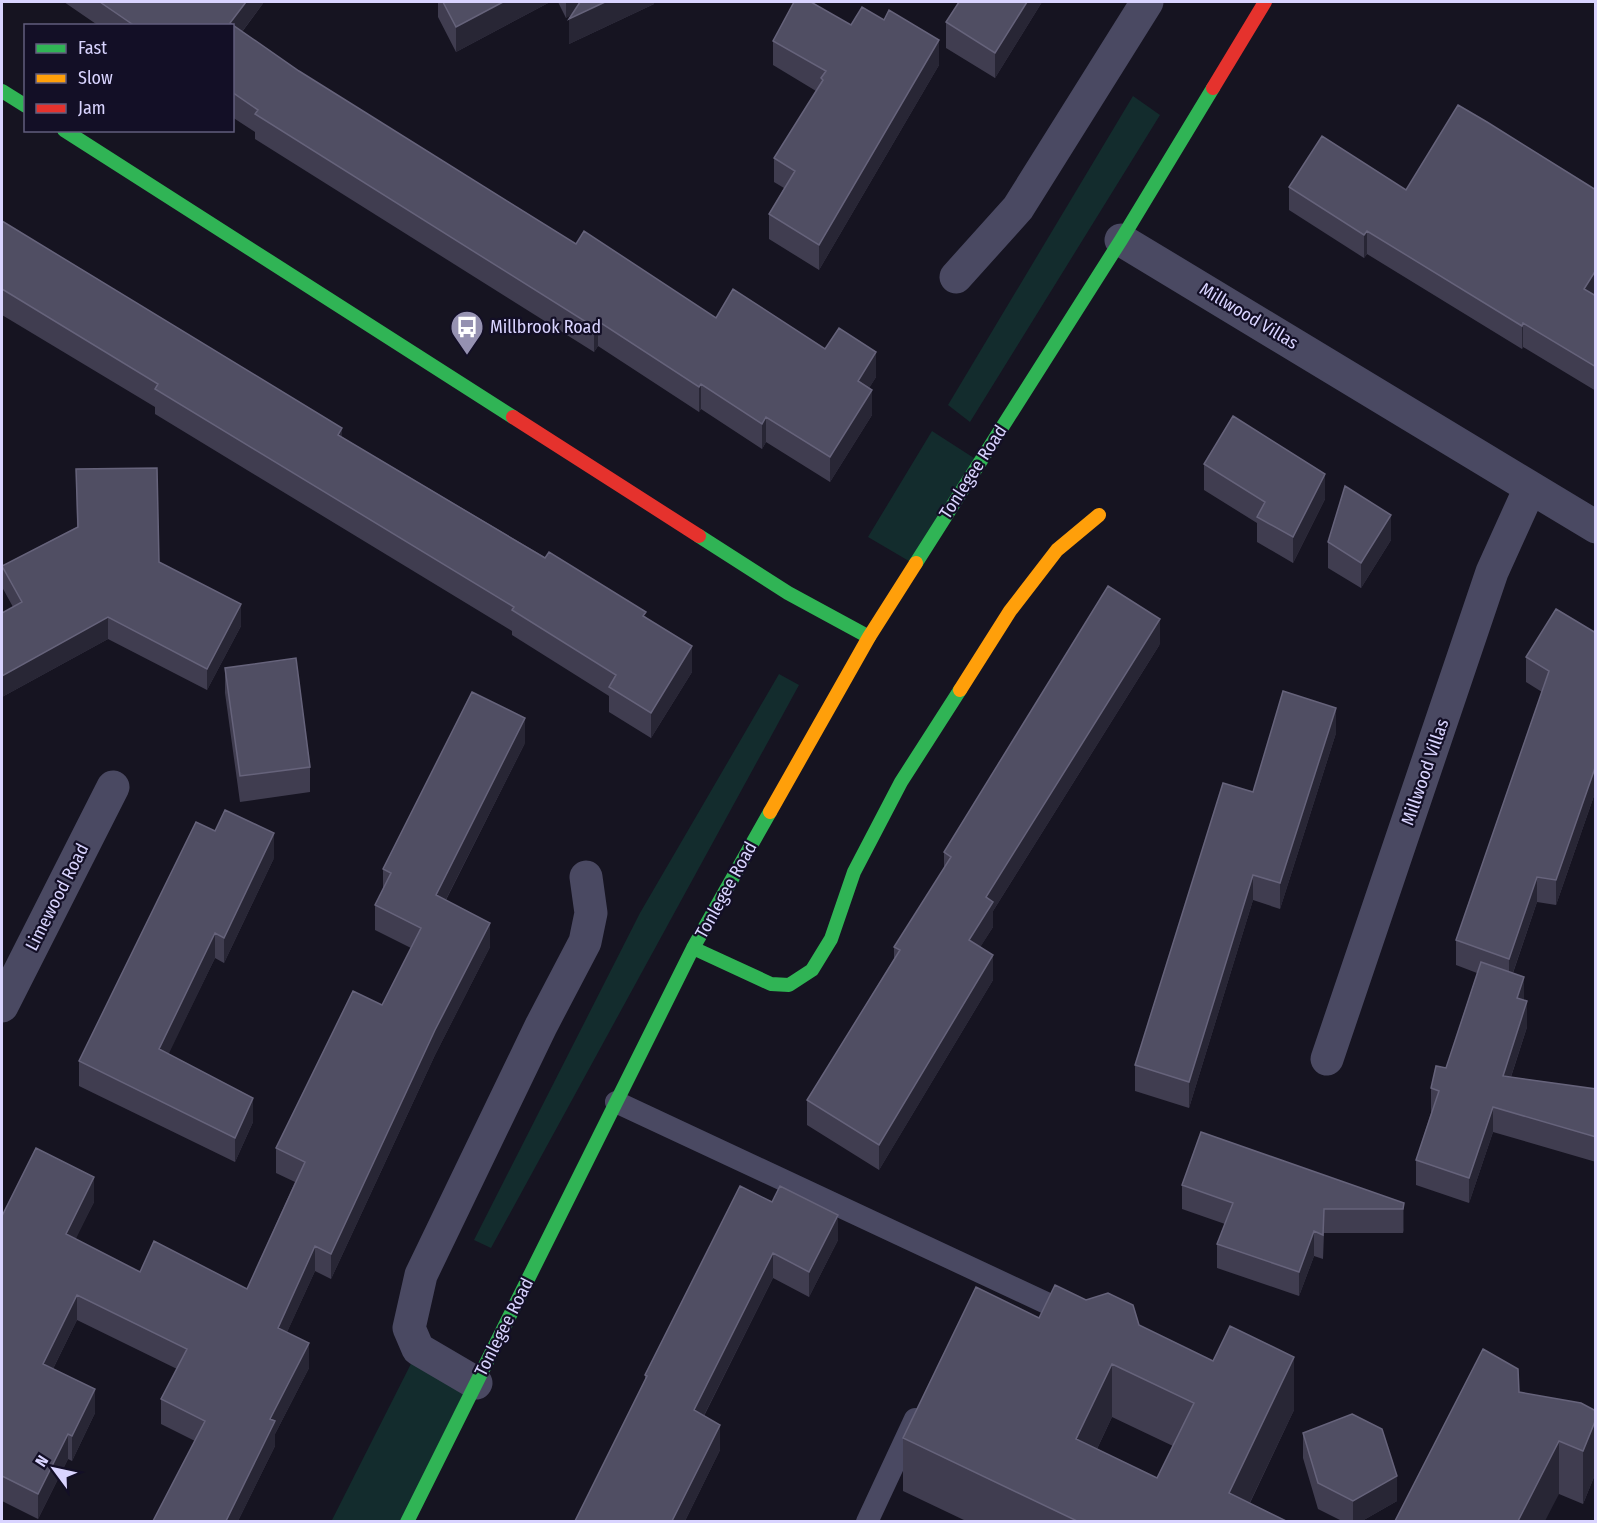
<svg xmlns="http://www.w3.org/2000/svg" width="1597" height="1523" font-family="'Fira Sans Condensed',sans-serif">
	<style>
		.grass { fill: #132c2d }
		.lines { fill: none; stroke-linecap: round; stroke-linejoin: round }
		.lane { stroke: #4a4962; stroke-width: 22 }
		.street { stroke: #4a4962; stroke-width: 33 }
		.fast { stroke: #30b455; stroke-width: 14 }
		.slow { stroke: #ff9f0a; stroke-width: 14 }
		.jam { stroke: #e5322d; stroke-width: 14 }
		.wall { fill: #403d50; fill-rule: evenodd }
		.shaded-wall { fill: #282635 }
		.building { fill: #504e63; stroke: #66637b; stroke-width: 1.5; fill-rule: evenodd }
		.labels { text-anchor: middle; stroke-width: 4.5; stroke-linejoin: round; paint-order: stroke }
		.street-label { font-size: 18px; fill: #d9d4ff; stroke: #130f26 }
		.poi-label { font-size: 18px; fill: #d9d4ff; stroke: #130f26; text-anchor: start }
	</style>
	<rect width="100%" height="100%" fill="#161421"/>
	<path class="grass" d="M 1133,96 L 1160,115 L 970,422 L 948,405 Z
		M 932,431 L 977,460 L 914,564 L 868,537 Z
		M 779,674 L 799,685 L 491,1248 L 474,1240 L 640,913 Z
		M 424,1338 L 471,1391 L 407,1521 L 331,1522 Z"/>
	<g class="lines">
		<path class="lane" d="M 616,1102 L 1074,1316
			M 867,1522 L 915,1419"/>
		<path class="street" d="M 1121,240 L 1596,527
			M 956,277 L 1018,208 L 1147,2
			M 2,1006 L 113,787
			M 1327,1059 L 1492,572 L 1530,488
			M 476,1383 L 418,1349 L 409,1328 L 421,1275 L 541,1026 L 585,942 L 591,913 L 586,877"/>
		<path class="fast" d="M 2,91 L 26,106
			M 64,130 L 513,417
			M 699,536 L 788,593 L 869,637
			M 916,563 L 1121,240 L 1213,88
			M 693,948 L 771,984 L 789,985 L 812,970 L 831,939 L 854,872 L 901,782 L 960,690
			M 407,1522 L 693,948 L 770,812"/>
		<path class="slow" d="M 960,690 L 1010,611 L 1057,550 L 1099,515
			M 770,812 L 869,637 L 916,563"/>
		<path class="jam" d="M 1213,88 L 1265,2
			M 513,417 L 699,536"/>
	</g>
	<path class="wall" d="M 64,2 L 264,2 L 242,32 L 299,71 L 576,244 L 716,318 L 825,349 L 876,377 L 869,388 L 872,415 L 830,482 L 766,442 L 762,449 L 701,409 L 699,412 L 598,346 L 594,352 L 255,139 L 255,132 L 232,117 L 232,26 L 99,26 Z
		M 438,2 L 550,2 L 456,52 L 438,17 Z
		M 558,2 L 654,2 L 654,4 L 569,44 L 572,14 L 566,18 Z
		M 959,2 L 1042,2 L 995,78 L 946,48 L 946,22 Z
		M 851,25 L 939,65 L 819,270 L 769,239 L 769,214 L 784,188 L 774,182 L 774,158 L 816,91 L 773,65 L 773,41 Z
		M 1289,187 L 1406,190 L 1596,190 L 1596,293 L 1594,295 L 1596,296 L 1596,391 L 1523,347 L 1522,349 L 1367,254 L 1364,258 L 1289,210 Z
		M 2,221 L 342,437 L 646,617 L 692,672 L 651,738 L 609,712 L 609,696 L 512,635 L 512,631 L 155,414 L 155,407 L 2,315 Z
		M 1204,464 L 1325,499 L 1293,563 L 1257,542 L 1257,523 L 1204,490 Z
		M 76,469 L 159,562 L 241,626 L 207,690 L 108,639 L 2,697 L 2,613 L 13,607 L 2,587 L 2,566 L 77,527 Z
		M 1391,540 L 1361,588 L 1328,568 L 1328,542 Z
		M 1596,633 L 1596,790 L 1556,905 L 1537,902 L 1513,973 L 1524,1000 L 1527,1027 L 1511,1077 L 1596,1089 L 1596,1162 L 1493,1132 L 1469,1203 L 1416,1185 L 1416,1160 L 1431,1113 L 1431,1088 L 1446,1068 L 1477,973 L 1456,965 L 1456,940 L 1542,692 L 1526,682 L 1526,657 Z
		M 1160,644 L 993,911 L 993,927 L 980,947 L 993,980 L 879,1170 L 807,1125 L 807,1100 L 894,959 L 894,947 L 944,868 L 944,852 Z
		M 225,668 L 310,767 L 310,792 L 240,802 L 225,693 Z
		M 1336,733 L 1280,909 L 1253,900 L 1189,1108 L 1135,1091 L 1135,1065 L 1253,792 Z
		M 525,743 L 446,900 L 490,947 L 435,1055 L 331,1279 L 315,1271 L 287,1332 L 309,1368 L 275,1434 L 275,1446 L 238,1521 L 153,1521 L 195,1441 L 161,1424 L 161,1399 L 177,1369 L 77,1320 L 53,1369 L 95,1413 L 72,1461 L 68,1459 L 38,1519 L 2,1501 L 2,1216 L 94,1202 L 75,1239 L 140,1272 L 247,1289 L 295,1182 L 276,1173 L 276,1148 L 382,1005 L 411,948 L 375,930 L 375,905 L 383,889 L 383,869 Z
		M 274,858 L 224,963 L 215,958 L 168,1054 L 253,1122 L 235,1162 L 79,1086 L 79,1061 Z
		M 1182,1185 L 1404,1203 L 1404,1228 L 1403,1233 L 1324,1233 L 1323,1259 L 1314,1256 L 1299,1296 L 1217,1268 L 1217,1244 L 1225,1224 L 1182,1209 Z
		M 740,1186 L 838,1240 L 809,1297 L 773,1278 L 704,1416 L 720,1450 L 685,1521 L 575,1521 L 645,1380 L 645,1375 Z
		M 1039,1318 L 1139,1325 L 1294,1410 L 1250,1503 L 1286,1521 L 966,1521 L 903,1491 L 903,1438 ZM 1112,1417 L 1173,1446 L 1157,1478 L 1097,1449 Z
		M 1519,1392 L 1596,1411 L 1596,1472 L 1583,1504 L 1559,1494 Z
		M 1303,1433 L 1397,1501 L 1362,1521 L 1342,1521 L 1318,1509 L 1303,1458 Z"/>
	<path class="shaded-wall" d="M 246,2 L 264,2 L 232,45 L 230,23 Z
		M 503,2 L 550,2 L 456,52 L 456,27 Z
		M 566,2 L 595,2 L 566,18 Z
		M 605,2 L 654,2 L 654,4 L 569,44 L 569,19 Z
		M 1027,2 L 1042,2 L 995,78 L 995,53 Z
		M 939,40 L 939,65 L 819,270 L 819,245 Z
		M 1367,231 L 1367,254 L 1364,258 L 1364,235 Z
		M 1596,270 L 1596,293 L 1584,312 L 1584,289 Z
		M 598,321 L 598,346 L 594,352 L 594,327 Z
		M 1523,323 L 1523,347 L 1522,349 L 1522,326 Z
		M 876,352 L 876,377 L 858,406 L 858,381 Z
		M 701,384 L 701,409 L 699,412 L 699,387 Z
		M 872,390 L 872,415 L 830,482 L 830,457 Z
		M 766,417 L 766,442 L 762,449 L 762,424 Z
		M 342,428 L 342,454 L 338,435 Z
		M 1325,474 L 1325,499 L 1293,563 L 1293,537 Z
		M 1391,515 L 1391,540 L 1361,588 L 1361,563 Z
		M 241,604 L 241,626 L 207,690 L 207,669 Z
		M 108,617 L 108,639 L 2,697 L 2,676 Z
		M 1160,619 L 1160,644 L 993,911 L 993,927 L 969,965 L 969,940 L 986,897 Z
		M 692,646 L 692,672 L 651,738 L 651,713 Z
		M 1336,708 L 1336,733 L 1280,909 L 1280,883 Z
		M 525,718 L 525,743 L 436,919 L 436,895 Z
		M 1596,765 L 1596,790 L 1556,905 L 1556,880 Z
		M 274,833 L 274,858 L 224,963 L 224,938 Z
		M 1253,875 L 1253,900 L 1189,1108 L 1189,1082 Z
		M 1537,877 L 1537,902 L 1509,984 L 1509,959 Z
		M 490,923 L 490,947 L 435,1055 L 331,1279 L 331,1254 L 435,1030 Z
		M 215,933 L 215,958 L 159,1074 L 159,1049 Z
		M 993,955 L 993,980 L 879,1170 L 879,1145 Z
		M 1524,977 L 1524,1002 L 1517,998 Z
		M 1527,1001 L 1527,1027 L 1503,1101 L 1503,1076 Z
		M 253,1098 L 253,1122 L 235,1162 L 235,1138 Z
		M 1493,1107 L 1493,1132 L 1469,1203 L 1469,1178 Z
		M 94,1177 L 94,1202 L 66,1259 L 66,1234 Z
		M 1404,1203 L 1404,1228 L 1403,1233 L 1403,1209 Z
		M 838,1215 L 838,1240 L 809,1297 L 809,1272 Z
		M 1314,1231 L 1314,1256 L 1299,1296 L 1299,1272 Z
		M 315,1246 L 315,1271 L 278,1352 L 278,1328 Z
		M 773,1253 L 773,1278 L 694,1435 L 694,1410 Z
		M 77,1295 L 77,1320 L 43,1389 L 43,1364 Z
		M 309,1343 L 309,1368 L 275,1434 L 275,1446 L 238,1521 L 226,1521 L 270,1419 Z
		M 1294,1357 L 1294,1410 L 1241,1521 L 1229,1493 Z
		M 1112,1364 L 1112,1417 L 1076,1493 L 1076,1439 Z
		M 95,1389 L 95,1413 L 72,1461 L 72,1436 Z
		M 1596,1419 L 1596,1472 L 1583,1504 L 1583,1451 Z
		M 720,1425 L 720,1450 L 685,1521 L 672,1521 Z
		M 68,1434 L 68,1459 L 38,1519 L 38,1494 Z
		M 1559,1441 L 1559,1494 L 1545,1521 L 1518,1521 Z
		M 1397,1476 L 1397,1501 L 1362,1521 L 1353,1521 L 1353,1501 Z"/>
	<path class="building" d="M 100,2 L 246,2 L 230,23 L 299,71 L 576,244 L 584,231 L 716,318 L 733,289 L 825,349 L 839,328 L 876,352 L 858,381 L 872,390 L 830,457 L 766,417 L 762,424 L 701,384 L 699,387 L 598,321 L 594,327 L 255,114 L 258,110 L 232,92 L 232,26 L 135,26 Z
		M 443,2 L 503,2 L 456,27 Z
		M 580,2 L 605,2 L 569,19 Z
		M 794,2 L 811,2 L 851,25 L 862,7 L 884,20 L 889,10 L 939,40 L 819,245 L 769,214 L 795,171 L 774,158 L 823,80 L 821,78 L 826,71 L 773,41 Z
		M 959,2 L 1027,2 L 995,53 L 946,22 Z
		M 1458,105 L 1487,122 L 1596,190 L 1596,270 L 1584,289 L 1596,296 L 1596,367 L 1523,323 L 1522,326 L 1367,231 L 1364,235 L 1289,187 L 1322,136 L 1406,190 Z
		M 2,221 L 342,428 L 338,435 L 545,558 L 549,552 L 646,612 L 643,616 L 692,646 L 651,713 L 609,687 L 616,675 L 512,610 L 514,607 L 155,389 L 158,384 L 2,289 Z
		M 1233,416 L 1325,474 L 1293,537 L 1257,517 L 1265,502 L 1204,464 Z
		M 157,468 L 159,562 L 241,604 L 207,669 L 108,617 L 2,676 L 2,613 L 22,602 L 2,566 L 78,527 L 76,469 Z
		M 1345,486 L 1391,515 L 1361,563 L 1328,542 Z
		M 1108,586 L 1160,619 L 986,897 L 993,902 L 969,940 L 993,955 L 879,1145 L 807,1100 L 900,950 L 894,947 L 951,857 L 944,852 Z
		M 1556,609 L 1596,633 L 1596,765 L 1556,880 L 1537,877 L 1509,959 L 1456,940 L 1549,671 L 1526,657 Z
		M 296,658 L 310,767 L 240,776 L 225,668 Z
		M 1283,691 L 1336,708 L 1280,883 L 1253,875 L 1189,1082 L 1135,1065 L 1223,783 L 1253,792 Z
		M 472,692 L 525,718 L 436,895 L 490,923 L 435,1030 L 331,1254 L 315,1246 L 278,1328 L 309,1343 L 270,1419 L 275,1421 L 226,1521 L 153,1521 L 205,1421 L 161,1399 L 187,1349 L 77,1295 L 43,1364 L 95,1389 L 72,1436 L 68,1434 L 38,1494 L 2,1476 L 2,1216 L 36,1148 L 94,1177 L 66,1234 L 140,1272 L 154,1241 L 247,1289 L 305,1162 L 276,1148 L 353,991 L 382,1005 L 421,928 L 375,905 L 391,873 L 383,869 Z
		M 225,810 L 274,833 L 224,938 L 215,933 L 159,1049 L 253,1098 L 235,1138 L 79,1061 L 196,822 L 215,831 Z
		M 1481,962 L 1524,977 L 1517,998 L 1527,1001 L 1503,1076 L 1596,1089 L 1596,1137 L 1493,1107 L 1469,1178 L 1416,1160 L 1439,1091 L 1431,1088 L 1436,1066 L 1446,1068 Z
		M 1201,1132 L 1404,1203 L 1403,1209 L 1324,1209 L 1323,1235 L 1314,1231 L 1299,1272 L 1217,1244 L 1233,1203 L 1182,1185 Z
		M 740,1186 L 772,1202 L 780,1186 L 838,1215 L 809,1272 L 773,1253 L 694,1410 L 720,1425 L 672,1521 L 575,1521 L 647,1376 L 645,1375 Z
		M 1055,1285 L 1086,1300 L 1108,1293 L 1133,1305 L 1139,1325 L 1213,1361 L 1230,1326 L 1294,1357 L 1229,1493 L 1286,1521 L 1077,1521 L 903,1438 L 976,1287 L 1039,1318 ZM 1112,1364 L 1194,1403 L 1157,1478 L 1076,1439 Z
		M 1483,1349 L 1518,1369 L 1519,1392 L 1581,1403 L 1596,1411 L 1596,1419 L 1583,1451 L 1559,1441 L 1518,1521 L 1395,1521 Z
		M 1352,1414 L 1382,1429 L 1397,1476 L 1353,1501 L 1318,1483 L 1303,1433 Z"/>
	<defs>
		<g id="bus-pin" transform="scale(1.725)"><path d="M0 17L-7.5 6A9.5 9.5 0 1 1 7.5 6Z" fill="#9591b1" stroke="#130f26"/><path d="M-5-6H5V4H4V6H2V4H-2V6H-4V4H-5ZM-3.5-4V0h7V-4ZM-3.5 1.2v1.5H-2V1.2ZM2 1.2v1.5H3.5V1.2Z" fill="#fff"/></g>
	</defs>
	<g fill-rule="evenodd">
		<use href="#bus-pin" x="467" y="327"/>
	</g>
	<g class="labels">
		<g class="street-label">
			<text transform="translate(1249 316) rotate(31)" y="6">Millwood Villas</text>
			<text transform="translate(973 472) rotate(-57)" y="6">Tonlegee Road</text>
			<text transform="translate(1425 772) rotate(-71)" y="6">Millwood Villas</text>
			<text transform="translate(726 890) rotate(-61)" y="6">Tonlegee Road</text>
			<text transform="translate(57 897) rotate(-63)" y="6">Limewood Road</text>
			<text transform="translate(504 1327) rotate(-63)" y="6">Tonlegee Road</text>
		</g>
		<g class="poi-label">
			<text x="490" y="333">Millbrook Road</text>
		</g>
	</g>
	<rect width="1597" height="1523" fill="none" stroke="#d9d4ff" stroke-width="6"/>
	<rect x="24" y="24" width="210" height="108" fill="#130f26" stroke="#625e7d" stroke-width="1.5"/>
	<rect x="36" y="44" width="30" height="9" fill="#30b455" stroke="#625e7d" stroke-width="1.5"/>
	<text x="78" y="54" font-size="18" fill="#d9d4ff">Fast</text>
	<rect x="36" y="74" width="30" height="9" fill="#ff9f0a" stroke="#625e7d" stroke-width="1.5"/>
	<text x="78" y="84" font-size="18" fill="#d9d4ff">Slow</text>
	<rect x="36" y="104" width="30" height="9" fill="#e5322d" stroke="#625e7d" stroke-width="1.5"/>
	<text x="78" y="114" font-size="18" fill="#d9d4ff">Jam</text>
	<g transform="translate(54 1469) rotate(303)" stroke="#130f26" stroke-width="4.5" paint-order="stroke">
	<path d="M0-4.5L10 22L0 15L-10 22Z" fill="#d9d4ff"/>
	<text y="-9" font-size="16" font-weight="bold" text-anchor="middle" fill="#d9d4ff">N</text>
	</g>
</svg>
